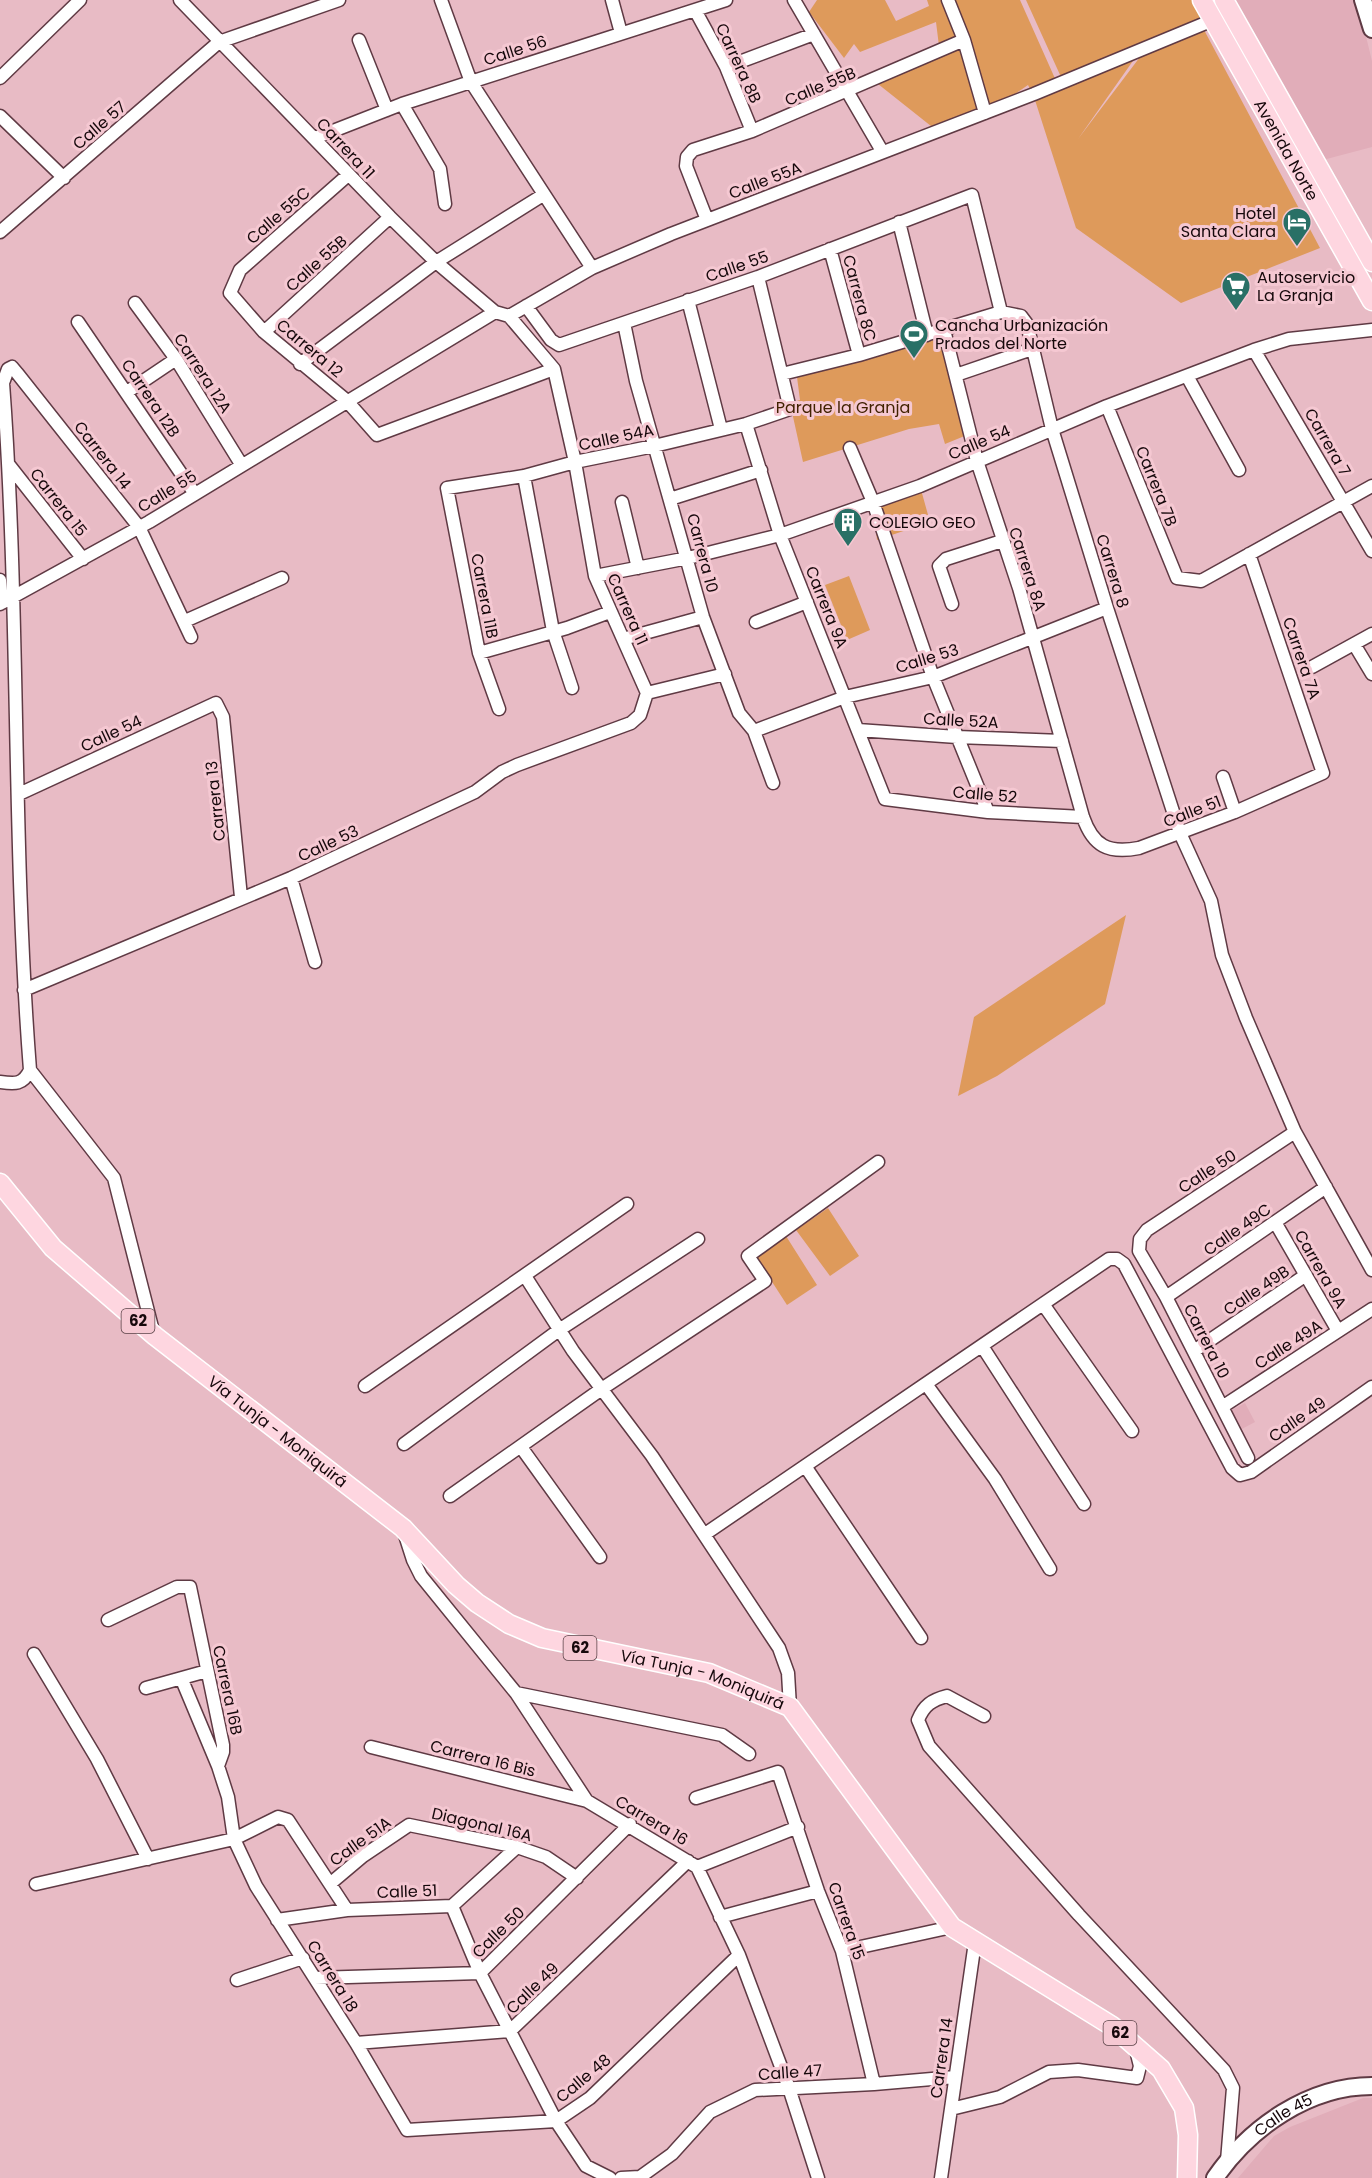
<svg xmlns="http://www.w3.org/2000/svg" width="1372" height="2178" font-family="Poppins,sans-serif">
	<style>
		.built { fill: #e1adb9 }
		.green { fill: #de9a5b }
		.lines { fill: none; stroke-linecap: round; stroke-linejoin: round }
		.street-casing { stroke: #5f3a44; stroke-width: 15 }
		.secondary-casing { stroke: #5f3a44; stroke-width: 20 }
		.primary-casing { stroke: #fff; stroke-width: 21 }
		.street { stroke: #fff; stroke-width: 12 }
		.secondary { stroke: #fff; stroke-width: 16 }
		.primary { stroke: #fed6e0; stroke-width: 18 }
		.labels { text-anchor: middle; stroke-width: 6; stroke-linejoin: round; paint-order: stroke }
		.shield { fill: #f5c8d2; stroke: #594247; stroke-width: 1.5 }
		.shield-label { font-size: 15px; font-weight: bold; fill: #16080b }
		.street-label { font-size: 16px; fill: #16080b; stroke: #f5c8d2 }
		.poi-label { font-size: 16px; fill: #16080b; stroke: #f5c8d2; text-anchor: start }
		.park-label { font-size: 16px; fill: #412100; stroke: #f5c8d2 }
	</style>
	<rect width="100%" height="100%" fill="#e8bbc5"/>
	<path class="built" d="M 1231,0 L 1357,0 L 1372,61 L 1372,147 L 1319,161 Z
		M 1245,1403 L 1255,1422 L 1240,1430 L 1230,1411 Z
		M 1363,2098 L 1372,2098 L 1372,2178 L 1238,2178 L 1274,2136 L 1290,2127 Z"/>
	<path class="green" d="M 817,0 L 885,0 L 896,21 L 929,6 L 927,0 L 1020,0 L 1057,83 L 1032,93 L 1028,85 L 995,108 L 936,130 L 873,80 L 939,46 L 936,22 L 860,52 L 854,44 L 844,58 L 809,12 Z
		M 1026,0 L 1194,0 L 1204,19 L 1061,77 Z
		M 1203,28 L 1320,248 L 1181,303 L 1076,228 L 1034,97 L 1135,58 L 1078,139 L 1143,53 Z
		M 941,338 L 967,435 L 945,444 L 939,424 L 909,429 L 803,462 L 790,403 L 800,400 L 797,377 Z
		M 920,486 L 930,522 L 877,540 L 873,502 Z
		M 849,576 L 870,630 L 847,640 L 825,585 Z
		M 1126,915 L 1105,1004 L 997,1076 L 958,1096 L 974,1017 Z
		M 828,1208 L 859,1256 L 830,1276 L 796,1230 Z
		M 786,1236 L 817,1285 L 787,1305 L 756,1257 Z"/>
	<g class="lines">
		<g class="street-casing">
			<path id="street" d="M 180,0 L 390,217 L 436,262 L 495,312
				M 441,0 L 471,82 L 592,268
				M 612,0 L 621,33
				M 794,0 L 882,151
				M 948,0 L 964,40 L 985,113
				M 695,10 L 726,67 L 752,131
				M 359,40 L 387,110
				M 726,67 L 814,34
				M 0,78 L 80,0
				M 402,104 L 440,169 L 445,204
				M 0,116 L 64,178
				M 315,138 L 402,104 L 726,0
				M 348,175 L 240,270 L 230,293 L 264,332 L 346,400 L 377,435 L 554,369
				M 707,220 L 686,166 L 687,157 L 693,150 L 752,131 L 964,40
				M 899,222 L 927,335
				M 0,232 L 219,42 L 339,0
				M 830,249 L 859,355
				M 688,300 L 721,429
				M 135,303 L 176,359 L 241,464
				M 526,306 L 551,340 L 559,345 L 758,277 L 972,195 L 1001,312
				M 78,322 L 195,494
				M 624,323 L 636,381 L 703,617 L 739,713 L 754,731 L 773,783
				M 944,330 L 977,461 L 1019,588 L 1083,817 C 1093,846 1108,854 1139,848 L 1235,812 L 1323,773 L 1249,554
				M 264,332 L 390,217
				M 1254,350 L 1372,551
				M 300,364 L 436,262 L 543,195
				M 782,374 L 859,355 L 1001,312 L 1021,316 L 1027,324 L 1052,429 L 1107,608 L 1180,833 L 1211,901 L 1222,955 L 1246,1018 L 1295,1132 L 1372,1270
				M 956,375 L 1032,349
				M 1187,376 L 1239,470
				M 127,392 L 176,359
				M 1107,406 L 1177,578 L 1201,581 L 1372,486
				M 746,424 L 780,535 L 885,799 L 988,812 L 1083,817
				M 850,448 L 873,502 L 933,677 L 988,812
				M 9,465 L 83,559
				M 524,476 L 553,631 L 572,688
				M 670,499 L 761,470
				M 622,502 L 638,568
				M 595,576 L 688,558 L 780,535 L 920,486 L 1107,406 L 1254,350 L 1289,339 L 1372,330
				M 0,580 L 2,603
				M 0,604 L 149,522 L 495,312 L 509,316 L 592,268 L 671,234 L 1034,94 L 1213,20
				M 952,604 L 939,566 L 946,559 L 1002,541
				M 185,621 L 282,578
				M 756,622 L 807,602
				M 623,639 L 703,617
				M 1354,644 L 1372,674
				M 479,653 L 567,628 L 610,612
				M 1312,667 L 1372,634
				M 647,693 L 725,674
				M 499,709 L 479,653 L 447,488 L 524,476 L 575,462 L 654,446 L 746,424 L 790,409 L 758,277
				M 858,730 L 957,737 L 1062,741
				M 754,731 L 845,697 L 933,677 L 1107,608
				M 1223,777 L 1235,812
				M 19,794 L 216,703 L 223,717 L 241,897
				M 291,878 L 315,962
				M 24,990 L 291,878 L 475,792 L 502,772 L 517,765 L 631,723 L 640,715 L 647,693 L 595,576 L 575,462 L 554,369 L 509,316
				M 30,1070 L 114,1178 L 154,1335
				M 0,1082 C 15,1084 23,1085 30,1070 C 12,841 20,611 3,383 L 8,369 L 12,367 L 17,373 L 139,527 L 191,637
				M 1275,1222 L 1338,1331
				M 525,1276 L 573,1351 L 652,1456 L 779,1648 L 788,1673 L 790,1707
				M 1166,1297 L 1326,1187
				M 1043,1304 L 1132,1431
				M 982,1346 L 1084,1504
				M 1194,1351 L 1306,1275
				M 926,1384 L 995,1479 L 1050,1569
				M 365,1386 L 627,1204
				M 1222,1407 L 1372,1309
				M 404,1444 L 559,1330 L 698,1239
				M 521,1447 L 600,1557
				M 1248,1458 L 1166,1297 L 1139,1251 L 1140,1239 L 1147,1230 L 1295,1132
				M 805,1466 L 921,1638
				M 450,1496 L 603,1388 L 765,1281 L 748,1256 L 878,1162
				M 404,1532 L 413,1560 L 421,1576 L 516,1693 L 587,1801 L 697,1867 L 739,1955 L 789,2088 L 818,2178
				M 705,1534 L 1109,1259 L 1117,1259 L 1124,1264 L 1232,1468 L 1240,1475 L 1251,1472 L 1372,1387
				M 108,1620 L 177,1587 L 190,1587 L 223,1745 L 223,1752 L 218,1766 L 228,1797 L 234,1839 L 256,1886 L 356,2043 L 407,2130 L 556,2121 L 590,2098 L 739,1955
				M 34,1654 L 97,1759 L 148,1859
				M 182,1680 L 218,1766
				M 146,1688 L 207,1671
				M 516,1693 L 722,1735 L 749,1754
				M 984,1716 L 947,1696 C 932,1700 924,1705 918,1720 L 929,1746 L 1079,1915 L 1224,2070 L 1233,2088 L 1227,2161
				M 371,1747 L 587,1801
				M 696,1798 L 778,1772 L 818,1891 L 842,1951 L 874,2084
				M 697,1867 L 798,1827
				M 331,1883 L 363,1856 L 409,1825 L 517,1847 L 546,1857 L 577,1878
				M 36,1884 L 234,1839 L 278,1817 L 288,1820 L 347,1910
				M 452,1906 L 480,1973 L 556,2121 L 586,2166 L 610,2178
				M 720,1917 L 818,1891
				M 277,1920 L 347,1910 L 452,1906 L 517,1847
				M 842,1951 L 952,1927
				M 315,1978 L 480,1973 L 630,1824
				M 237,1980 L 303,1958
				M 356,2043 L 510,2031 L 688,1861
				M 951,2109 L 1000,2097 L 1049,2072 L 1078,2070 L 1137,2078 L 1140,2066 L 1135,2046
				M 621,2178 L 640,2177 L 672,2154 L 710,2112 L 755,2090 L 874,2084 L 955,2077
				M 941,2178 L 975,1942"/>
		</g>
		<g class="secondary-casing">
			<g id="secondary">
				<path d="M 1363,0 L 1372,29"/>
				<path id="s1" d="M 1215,2178 C 1250,2127 1309,2086 1372,2086"/>
			</g>
		</g>
		<g class="primary-casing">
			<g id="primary">
				<path id="s2" d="M 1202,0 L 1372,301"/>
				<path d="M 1224,0 L 1372,262"/>
				<path id="s3" d="M 0,1183 L 53,1248 L 155,1336 L 403,1528 L 456,1585 L 477,1603 L 509,1624 L 542,1638 L 709,1673 L 790,1707 L 952,1927 L 1112,2026 L 1161,2069 L 1184,2108 L 1188,2135 L 1187,2178"/>
			</g>
		</g>
		<use href="#street" class="street"/>
		<use href="#secondary" class="secondary"/>
		<use href="#primary" class="primary"/>
	</g>
	<defs>
		<g id="hotel-pin" transform="scale(1.5)"><path d="M0 17L-7.5 6A9.5 9.5 0 1 1 7.5 6Z" fill="#297066" stroke="#f5c8d2"/><path d="M-6-4.5h1.5V1H6V5H4.5V3h-9V5H-6ZM-4 0a1.8 1.8 0 1 1 3.6 0ZM.5 0V-2.5h3Q6-2.5 6 0Z" fill="#fff"/></g>
		<g id="supermarket-pin" transform="scale(1.5)"><path d="M0 17L-7.5 6A9.5 9.5 0 1 1 7.5 6Z" fill="#297066" stroke="#f5c8d2"/><path d="M-6-5.5h2.5l.6 2H6L4.5 2H-2.5L-4.4-4H-6ZM-1.5 3.2a1.3 1.3 0 1 0 .1 0ZM3 3.2a1.3 1.3 0 1 0 .1 0Z" fill="#fff"/></g>
		<g id="stadium-pin" transform="scale(1.5)"><path d="M0 17L-7.5 6A9.5 9.5 0 1 1 7.5 6Z" fill="#297066" stroke="#f5c8d2"/><path d="M0-5a6.5 5 0 1 0 0 10a6.5 5 0 1 0 0-10ZM-3.5-1.8h7v3.6h-7Z" fill="#fff"/></g>
		<g id="building-pin" transform="scale(1.5)"><path d="M0 17L-7.5 6A9.5 9.5 0 1 1 7.5 6Z" fill="#297066" stroke="#f5c8d2"/><path d="M-4-6H4V6H1V3H-1V6H-4ZM-2.5-4.3h1.7v1.8h-1.7ZM.8-4.3h1.7v1.8H.8ZM-2.5-1h1.7V.8h-1.7ZM.8-1h1.7V.8H.8Z" fill="#fff"/></g>
	</defs>
	<g fill-rule="evenodd">
		<use href="#hotel-pin" x="1297" y="222"/>
		<use href="#supermarket-pin" x="1236" y="286"/>
		<use href="#stadium-pin" x="914" y="334"/>
		<use href="#building-pin" x="848" y="522"/>
	</g>
	<g class="labels">
		<g class="shield">
			<rect x="121.5" y="1309" width="33" height="24" rx="4.5"/>
			<rect x="563.5" y="1636" width="33" height="24" rx="4.5"/>
			<rect x="1103.5" y="2021" width="33" height="24" rx="4.5"/>
		</g>
		<g class="shield-label">
			<text x="138" y="1326">62</text>
			<text x="580" y="1653">62</text>
			<text x="1120" y="2038">62</text>
		</g>
		<g class="street-label">
			<text transform="translate(515 50) rotate(-18)" y="6">Calle 56</text>
			<text transform="translate(739 63) rotate(65)" y="6">Carrera 8B</text>
			<text transform="translate(820 86) rotate(-23)" y="6">Calle 55B</text>
			<text transform="translate(99 125) rotate(-41)" y="6">Calle 57</text>
			<text transform="translate(346 148) rotate(47)" y="6">Carrera 11</text>
			<text dy="6" stroke="none"><textPath href="#s2" startOffset="172">Avenida Norte</textPath></text>
			<text transform="translate(765 180) rotate(-21)" y="6">Calle 55A</text>
			<text transform="translate(278 215) rotate(-41)" y="6">Calle 55C</text>
			<text transform="translate(316 263) rotate(-42)" y="6">Calle 55B</text>
			<text transform="translate(737 266) rotate(-19)" y="6">Calle 55</text>
			<text transform="translate(860 298) rotate(75)" y="6">Carrera 8C</text>
			<text transform="translate(310 348) rotate(40)" y="6">Carrera 12</text>
			<text transform="translate(203 373) rotate(57)" y="6">Carrera 12A</text>
			<text transform="translate(151 398) rotate(56)" y="6">Carrera 12B</text>
			<text transform="translate(616 437) rotate(-12)" y="6">Calle 54A</text>
			<text transform="translate(979 442) rotate(-23)" y="6">Calle 54</text>
			<text transform="translate(1328 442) rotate(60)" y="6">Carrera 7</text>
			<text transform="translate(103 455) rotate(52)" y="6">Carrera 14</text>
			<text transform="translate(1157 486) rotate(68)" y="6">Carrera 7B</text>
			<text transform="translate(167 491) rotate(-31)" y="6">Calle 55</text>
			<text transform="translate(59 502) rotate(52)" y="6">Carrera 15</text>
			<text transform="translate(703 553) rotate(75)" y="6">Carrera 10</text>
			<text transform="translate(1028 569) rotate(72)" y="6">Carrera 8A</text>
			<text transform="translate(1113 571) rotate(73)" y="6">Carrera 8</text>
			<text transform="translate(485 596) rotate(79)" y="6">Carrera 11B</text>
			<text transform="translate(827 607) rotate(68)" y="6">Carrera 9A</text>
			<text transform="translate(628 609) rotate(66)" y="6">Carrera 11</text>
			<text transform="translate(927 658) rotate(-17)" y="6">Calle 53</text>
			<text transform="translate(1302 658) rotate(71)" y="6">Carrera 7A</text>
			<text transform="translate(961 720) rotate(3)" y="6">Calle 52A</text>
			<text transform="translate(111 733) rotate(-25)" y="6">Calle 54</text>
			<text transform="translate(985 794) rotate(5)" y="6">Calle 52</text>
			<text transform="translate(215 801) rotate(-96)" y="6">Carrera 13</text>
			<text transform="translate(1192 811) rotate(-21)" y="6">Calle 51</text>
			<text transform="translate(328 843) rotate(-25)" y="6">Calle 53</text>
			<text transform="translate(1207 1171) rotate(-33)" y="6">Calle 50</text>
			<text transform="translate(1237 1229) rotate(-35)" y="6">Calle 49C</text>
			<text transform="translate(1321 1269) rotate(60)" y="6">Carrera 9A</text>
			<text transform="translate(1256 1290) rotate(-34)" y="6">Calle 49B</text>
			<text transform="translate(1207 1341) rotate(63)" y="6">Carrera 10</text>
			<text transform="translate(1288 1344) rotate(-33)" y="6">Calle 49A</text>
			<text transform="translate(1297 1419) rotate(-35)" y="6">Calle 49</text>
			<text dy="6" stroke="none"><textPath href="#s3" startOffset="374">Vía Tunja - Moniquirá</textPath></text>
			<text dy="6" stroke="none"><textPath href="#s3" startOffset="878">Vía Tunja - Moniquirá</textPath></text>
			<text transform="translate(228 1690) rotate(78)" y="6">Carrera 16B</text>
			<text transform="translate(483 1758) rotate(14)" y="6">Carrera 16 Bis</text>
			<text transform="translate(652 1820) rotate(31)" y="6">Carrera 16</text>
			<text transform="translate(482 1824) rotate(13)" y="6">Diagonal 16A</text>
			<text transform="translate(360 1841) rotate(-36)" y="6">Calle 51A</text>
			<text transform="translate(407 1891) rotate(-2)" y="6">Calle 51</text>
			<text transform="translate(847 1921) rotate(71)" y="6">Carrera 15</text>
			<text transform="translate(498 1932) rotate(-44)" y="6">Calle 50</text>
			<text transform="translate(333 1976) rotate(58)" y="6">Carrera 18</text>
			<text transform="translate(532 1988) rotate(-44)" y="6">Calle 49</text>
			<text transform="translate(941 2058) rotate(-82)" y="6">Carrera 14</text>
			<text transform="translate(790 2072) rotate(-4)" y="6">Calle 47</text>
			<text transform="translate(583 2078) rotate(-40)" y="6">Calle 48</text>
			<text dy="6" stroke="none"><textPath href="#s1" startOffset="94">Calle 45</textPath></text>
		</g>
		<g class="poi-label">
			<text x="1276" y="219" text-anchor="end">Hotel<tspan x="1276" dy="18">Santa Clara</tspan></text>
			<text x="1257" y="283">Autoservicio<tspan x="1257" dy="18">La Granja</tspan></text>
			<text x="935" y="331">Cancha Urbanización<tspan x="935" dy="18">Prados del Norte</tspan></text>
			<text x="869" y="528">COLEGIO GEO</text>
		</g>
		<g class="park-label">
			<text x="843" y="413">Parque la Granja</text>
		</g>
	</g>
</svg>
